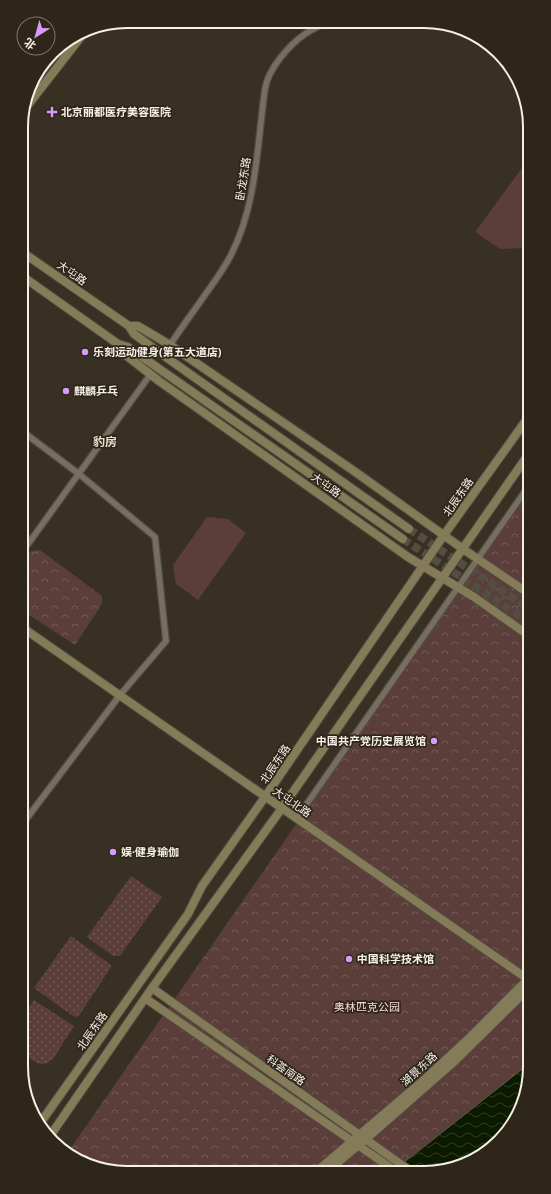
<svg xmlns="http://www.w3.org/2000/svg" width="551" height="1194" font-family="'Noto Sans','Noto Sans SC',sans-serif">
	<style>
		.grass { fill: url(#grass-dots) }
		.park { fill: url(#park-crowns) }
		.pitch { fill: #5b3e39 }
		.water { fill: url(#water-waves); stroke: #525a46 }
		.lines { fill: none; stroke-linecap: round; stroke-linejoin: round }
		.secondary-tunnel { stroke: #544d41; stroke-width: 8; stroke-dasharray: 8 4; stroke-linecap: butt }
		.street-casing { stroke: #534c40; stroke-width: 8 }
		.secondary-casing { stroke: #534c40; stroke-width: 10 }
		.primary-casing { stroke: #534c40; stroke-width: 11 }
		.street { stroke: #786e60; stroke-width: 5.5 }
		.secondary { stroke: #847b58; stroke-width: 8 }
		.primary { stroke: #908851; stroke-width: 9 }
		.poi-dot { fill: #d69bfa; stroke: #2e2619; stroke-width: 1.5 }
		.labels { text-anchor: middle; stroke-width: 3.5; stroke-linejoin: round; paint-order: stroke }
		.poi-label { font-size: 11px; font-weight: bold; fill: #f6f0e8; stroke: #2e2619; text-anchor: start }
		.street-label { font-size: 11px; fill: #f6f0e8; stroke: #2e2619 }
		.park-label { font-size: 11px; fill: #f8dad5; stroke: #2e2619 }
		.neighbourhood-label { font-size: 12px; font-weight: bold; fill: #e9dece; stroke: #2e2619 }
		.rim { fill: none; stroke: #f6f0e8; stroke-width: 2 }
	</style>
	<defs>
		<pattern id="grass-dots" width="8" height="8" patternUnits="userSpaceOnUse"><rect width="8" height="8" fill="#5b3e39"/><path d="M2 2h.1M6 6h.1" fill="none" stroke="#735a56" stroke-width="1.8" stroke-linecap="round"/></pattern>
		<pattern id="park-crowns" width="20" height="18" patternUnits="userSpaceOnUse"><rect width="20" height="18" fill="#5b3e39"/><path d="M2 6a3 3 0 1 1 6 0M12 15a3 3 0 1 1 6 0" fill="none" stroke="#735a56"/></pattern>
		<pattern id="water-waves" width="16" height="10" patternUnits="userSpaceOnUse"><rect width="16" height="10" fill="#0c1a00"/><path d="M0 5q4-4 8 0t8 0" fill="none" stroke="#303c25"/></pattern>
	</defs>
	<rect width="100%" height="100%" fill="#383023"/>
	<path class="grass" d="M 131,876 L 162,897 L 120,956 L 113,956 L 87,937 Z
		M 71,936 L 111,965 L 110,969 L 78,1017 L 73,1016 L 34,988 Z
		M 34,1000 L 74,1026 L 53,1059 C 42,1069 35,1062 25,1055 L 24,1015 Z"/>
	<path class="park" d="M 528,491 L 530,1074 L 522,1108 L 504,1137 L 452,1169 L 107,1171 L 68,1152 Z
		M 40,550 L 102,596 L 102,604 L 75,645 L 23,611 L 23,560 L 30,551 Z"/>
	<path class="pitch" d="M 527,161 L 527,244 L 524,248 L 500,249 L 475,232 Z
		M 207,517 L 228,519 L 246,533 L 198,600 L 176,584 L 173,565 Z"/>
	<path class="water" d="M 530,1063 L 530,1074 L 522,1108 L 504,1137 L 452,1169 L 394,1170 L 416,1153 Z"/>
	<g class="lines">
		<path class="secondary-tunnel" d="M 409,529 L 528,608
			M 403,539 L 528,621"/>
		<g class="street-casing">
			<path id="street" d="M 170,345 C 181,328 193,312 205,295 C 214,282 224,269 231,255 C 257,204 257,145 265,89 C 268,69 289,45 305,34 C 312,29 320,26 327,22
				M 22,431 L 79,474 L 155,537 L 166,641 L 120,695 L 24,822
				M 23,551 L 150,375
				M 297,818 L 528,487"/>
		</g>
		<g class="secondary-casing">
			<path id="secondary" d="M 24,110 L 87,29
				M 22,252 L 129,326 L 134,334 L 163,355 L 409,529
				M 22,276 L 118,344 L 127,356 L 159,381 L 408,557 L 474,597 L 528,635
				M 129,326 L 138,326 L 170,345 L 354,471 L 463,549 L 528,593
				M 118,344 L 128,347 L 403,539
				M 23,628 L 529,980
				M 152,988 L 409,1170
				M 145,998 L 394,1170
				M 41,1122 L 188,914 L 202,886 L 265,797 L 444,535 L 527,419
				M 50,1136 L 152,988 L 277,815 L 528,455
				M 318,1170 L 426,1078 L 467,1040 L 529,978
				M 329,1170 L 373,1133 L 455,1061 L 529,988"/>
		</g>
		<g class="primary-casing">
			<path id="primary" d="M 31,83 L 61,45"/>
		</g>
		<use href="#street" class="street"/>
		<use href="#secondary" class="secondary"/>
		<use href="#primary" class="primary"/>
	</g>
	<g class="poi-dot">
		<path d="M50 106h4v4h4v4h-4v4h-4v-4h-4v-4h4z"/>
		<circle cx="85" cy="352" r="4"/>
		<circle cx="66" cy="391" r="4"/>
		<circle cx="434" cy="741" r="4"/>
		<circle cx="113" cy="852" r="4"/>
		<circle cx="349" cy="959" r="4"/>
	</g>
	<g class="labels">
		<g class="poi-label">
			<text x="61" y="116">北京丽都医疗美容医院</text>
			<text x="93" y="356">乐刻运动健身(第五大道店)</text>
			<text x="74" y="395">麒麟乒乓</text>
			<text x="426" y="745" text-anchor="end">中国共产党历史展览馆</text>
			<text x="121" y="856">娱·健身瑜伽</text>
			<text x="357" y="963">中国科学技术馆</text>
		</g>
		<g class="street-label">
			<text transform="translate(243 179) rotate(-81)" y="4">卧龙东路</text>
			<text transform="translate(72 273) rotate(35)" y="4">大屯路</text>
			<text transform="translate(326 485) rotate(35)" y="4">大屯路</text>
			<text transform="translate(458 497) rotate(-55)" y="4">北辰东路</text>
			<text transform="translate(275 764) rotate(-56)" y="4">北辰东路</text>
			<text transform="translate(292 802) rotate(35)" y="4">大屯北路</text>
			<text transform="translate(92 1031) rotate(-55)" y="4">北辰东路</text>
			<text transform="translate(419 1069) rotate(-42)" y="4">湖景东路</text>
			<text transform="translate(286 1070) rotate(35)" y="4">科荟南路</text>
		</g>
		<g class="park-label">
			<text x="367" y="1011">奥林匹克公园</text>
		</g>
		<g class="neighbourhood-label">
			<text x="105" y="446">豹房</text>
		</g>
	</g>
	<path d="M0 0H551V1194H0ZM127 28H424A99 99 0 0 1 523 127V1067A99 99 0 0 1 424 1166H127A99 99 0 0 1 28 1067V127A99 99 0 0 1 127 28Z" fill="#2e2619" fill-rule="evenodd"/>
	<path class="rim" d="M127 28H424A99 99 0 0 1 523 127V1067A99 99 0 0 1 424 1166H127A99 99 0 0 1 28 1067V127A99 99 0 0 1 127 28Z"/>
	<g transform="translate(36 36) rotate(217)"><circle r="19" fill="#2e2619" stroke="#7e776c"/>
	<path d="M0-3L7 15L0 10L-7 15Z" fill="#d69bfa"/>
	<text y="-6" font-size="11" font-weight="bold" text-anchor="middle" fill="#f6f0e8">北</text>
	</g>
</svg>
